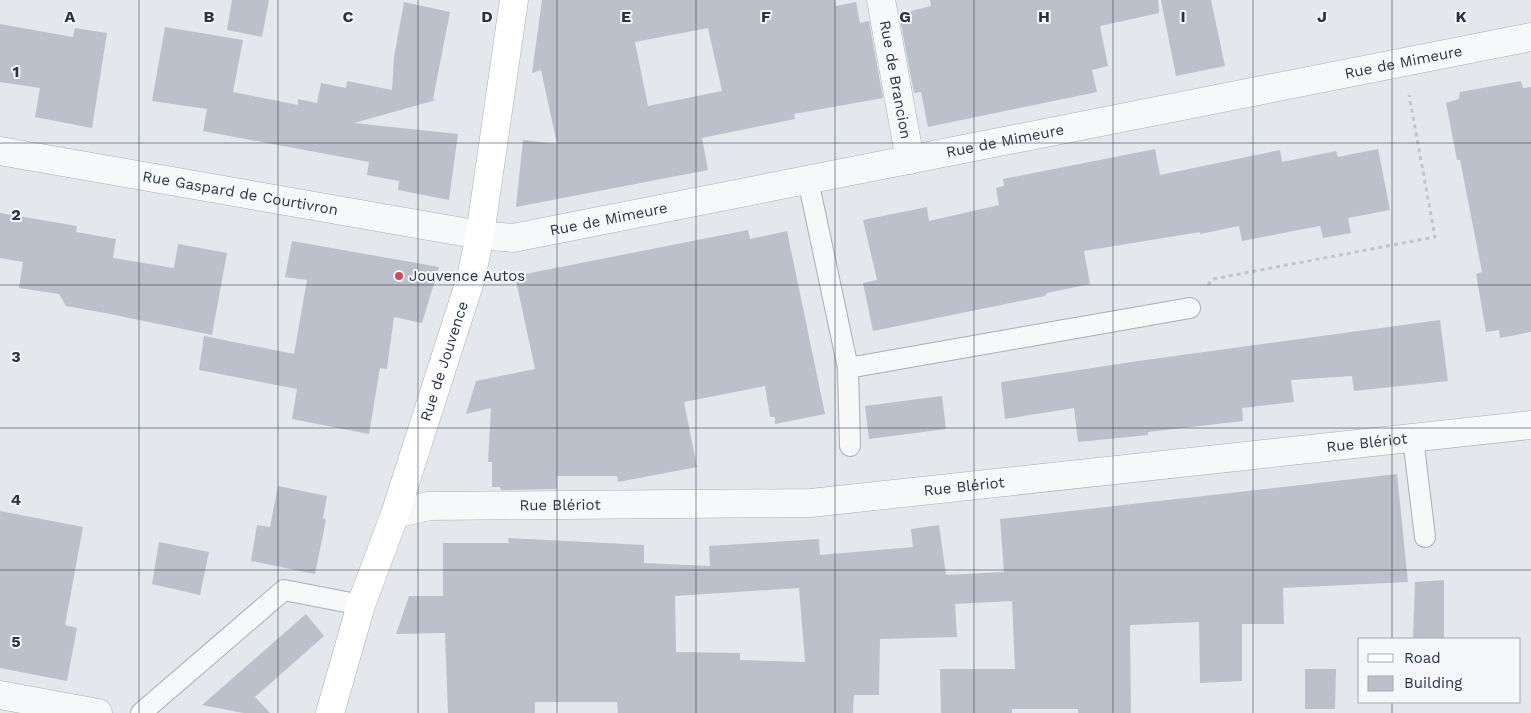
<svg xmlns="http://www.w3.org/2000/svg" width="1531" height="713" font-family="'Work Sans',sans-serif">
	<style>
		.building { fill: #bbc0ca; fill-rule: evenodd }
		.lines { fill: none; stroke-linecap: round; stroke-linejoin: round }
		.lane-casing { stroke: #a9aeb7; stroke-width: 22 }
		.street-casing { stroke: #a9aeb7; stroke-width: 29 }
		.secondary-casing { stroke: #a9aeb7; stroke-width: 29 }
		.path { stroke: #c2c5cb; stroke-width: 3; stroke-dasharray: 4 4; stroke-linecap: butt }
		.lane { stroke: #f7f8fa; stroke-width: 20 }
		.street { stroke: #f7f8fa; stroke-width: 28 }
		.secondary { stroke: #fff; stroke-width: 28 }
		.grid { fill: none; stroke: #2b3445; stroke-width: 1; stroke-opacity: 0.55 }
		.poi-dot { fill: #d1495b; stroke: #f4f6f9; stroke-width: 2 }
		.labels { text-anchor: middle; stroke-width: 4; stroke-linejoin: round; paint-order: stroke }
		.street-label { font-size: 15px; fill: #2b3445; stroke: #f4f6f9 }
		.poi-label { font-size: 15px; fill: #2b3445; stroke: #f4f6f9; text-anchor: start }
		.grid-label { font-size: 16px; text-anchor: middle; font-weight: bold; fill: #2b3445; stroke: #f4f6f9; stroke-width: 4; stroke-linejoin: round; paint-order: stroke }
	</style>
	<rect width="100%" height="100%" fill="#e4e7ec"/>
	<path class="building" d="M 232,0 L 269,0 L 262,37 L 227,30 Z
		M 542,0 L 835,0 L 836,6 L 856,2 L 860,23 L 869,21 L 883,98 L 794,114 L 795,119 L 702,138 L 708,170 L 516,207 L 523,140 L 557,144 L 541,70 L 532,73 ZM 708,28 L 722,91 L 648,106 L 635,42 Z
		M 930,0 L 1158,0 L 1159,13 L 1100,26 L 1108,66 L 1092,70 L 1097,92 L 928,127 L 921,92 L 914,93 L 899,14 L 931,6 Z
		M 1161,0 L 1211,0 L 1225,66 L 1176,76 Z
		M 404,2 L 450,12 L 433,99 L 436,100 L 354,123 L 458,134 L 449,200 L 398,190 L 399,181 L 367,175 L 369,162 L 203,131 L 207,109 L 152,101 L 165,27 L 243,40 L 233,92 L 298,105 L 298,99 L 317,103 L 321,83 L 346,88 L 347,81 L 392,90 L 394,57 Z
		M 0,24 L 73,37 L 75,28 L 107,33 L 92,128 L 35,117 L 40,88 L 0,82 Z
		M 1521,81 L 1523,88 L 1531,87 L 1531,332 L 1500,338 L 1499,330 L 1486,332 L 1476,274 L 1482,272 L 1460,160 L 1457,160 L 1446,103 L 1459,99 L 1460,92 Z
		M 1155,149 L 1160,175 L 1280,150 L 1282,162 L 1336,151 L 1338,157 L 1378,149 L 1390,210 L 1348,218 L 1351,233 L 1323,238 L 1320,226 L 1242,241 L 1239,226 L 1200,234 L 1200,232 L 1084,251 L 1090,284 L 1047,293 L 1045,296 L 873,331 L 863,283 L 877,280 L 863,220 L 927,207 L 929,221 L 999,205 L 996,188 L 1004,186 L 1003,179 Z
		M 0,213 L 77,226 L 76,232 L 116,239 L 113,258 L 174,268 L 178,244 L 227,253 L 212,335 L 110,314 L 66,306 L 59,294 L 19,288 L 23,262 L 0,258 Z
		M 748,230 L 750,239 L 787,231 L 825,414 L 775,424 L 775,417 L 770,417 L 765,386 L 684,402 L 697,467 L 618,482 L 617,476 L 557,476 L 557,489 L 501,490 L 500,487 L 492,487 L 492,462 L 488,462 L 491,408 L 466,414 L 476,381 L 535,369 L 515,276 Z
		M 292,241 L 439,267 L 422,323 L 394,317 L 387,369 L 380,368 L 369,434 L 292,419 L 297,389 L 199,370 L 204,336 L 294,354 L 307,280 L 285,277 Z
		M 1440,320 L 1448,381 L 1354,391 L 1352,376 L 1291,380 L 1294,402 L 1242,408 L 1243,421 L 1148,432 L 1148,435 L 1078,442 L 1074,408 L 1005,419 L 1001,382 L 1138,361 Z
		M 942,396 L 946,429 L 869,439 L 865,406 Z
		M 1397,474 L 1408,582 L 1283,588 L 1284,624 L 1242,624 L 1242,681 L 1200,683 L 1199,622 L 1130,625 L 1131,713 L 1078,713 L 1078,709 L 1012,709 L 1012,713 L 941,713 L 940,669 L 1015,669 L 1012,601 L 955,604 L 957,637 L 880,639 L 879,695 L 854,695 L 853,713 L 618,713 L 617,702 L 535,702 L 535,713 L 448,713 L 445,633 L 396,634 L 409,596 L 443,596 L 443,543 L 509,543 L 508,538 L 644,545 L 644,563 L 710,566 L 709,546 L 819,539 L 820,555 L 913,547 L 911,529 L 939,525 L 946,575 L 1004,572 L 1000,519 ZM 799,588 L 805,662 L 740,660 L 740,653 L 676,652 L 675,596 Z
		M 278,486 L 327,496 L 323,518 L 326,520 L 315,574 L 251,561 L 257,525 L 270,527 Z
		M 0,511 L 83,527 L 65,625 L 77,628 L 67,681 L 0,668 Z
		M 159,542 L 209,552 L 200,595 L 152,584 Z
		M 1444,580 L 1444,639 L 1413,639 L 1415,582 Z
		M 306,614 L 324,636 L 255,697 L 270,713 L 243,713 L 202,705 Z
		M 1305,669 L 1336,669 L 1335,709 L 1305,709 Z"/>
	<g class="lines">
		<g class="lane-casing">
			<path id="lane" d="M 808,180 L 848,368 L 850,446
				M 848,368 L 1190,308
				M 1413,438 L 1425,537
				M 141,713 L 284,590 L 361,605"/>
		</g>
		<g class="street-casing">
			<g id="street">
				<path id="s1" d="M 881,0 L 910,160"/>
				<path id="s2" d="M 0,151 L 480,235 L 513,238 L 1531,37"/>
				<path id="s3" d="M 395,514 L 429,506 L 811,503 L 1531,425"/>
				<path d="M 0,695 L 98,713"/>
			</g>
		</g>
		<g class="secondary-casing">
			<g id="secondary">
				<path id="s4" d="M 330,713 L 361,605 L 395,514 L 471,278 L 480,235 L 514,0"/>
			</g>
		</g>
		<path class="path" d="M 1208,285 L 1213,279 L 1435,237 L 1409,95"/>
		<use href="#lane" class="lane"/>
		<use href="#street" class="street"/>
		<use href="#secondary" class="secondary"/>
	</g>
	<path class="grid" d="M 139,0 L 139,713M 278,0 L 278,713M 418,0 L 418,713M 557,0 L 557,713M 696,0 L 696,713M 835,0 L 835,713M 974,0 L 974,713M 1113,0 L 1113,713M 1253,0 L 1253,713M 1392,0 L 1392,639M 0,143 L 1531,143M 0,285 L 1531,285M 0,428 L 1531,428M 0,570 L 1531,570M 1392,702 L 1392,713"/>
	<circle class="poi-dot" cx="399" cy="276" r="5"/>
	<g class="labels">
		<g class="street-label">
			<text dy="5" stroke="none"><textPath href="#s2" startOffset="1428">Rue de Mimeure</textPath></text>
			<text dy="5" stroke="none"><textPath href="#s1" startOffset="81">Rue de Brancion</textPath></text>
			<text dy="5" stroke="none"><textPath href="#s2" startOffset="1022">Rue de Mimeure</textPath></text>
			<text dy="5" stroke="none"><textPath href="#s2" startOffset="244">Rue Gaspard de Courtivron</textPath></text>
			<text dy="5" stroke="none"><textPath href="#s2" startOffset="618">Rue de Mimeure</textPath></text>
			<text dy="5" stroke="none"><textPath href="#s4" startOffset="370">Rue de Jouvence</textPath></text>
			<text dy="5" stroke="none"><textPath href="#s3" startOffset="976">Rue Blériot</textPath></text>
			<text dy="5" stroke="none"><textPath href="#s3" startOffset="571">Rue Blériot</textPath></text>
			<text dy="5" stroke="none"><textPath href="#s3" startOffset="166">Rue Blériot</textPath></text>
		</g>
		<g class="poi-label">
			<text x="409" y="281">Jouvence Autos</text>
		</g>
	</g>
	<g class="grid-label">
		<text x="70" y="22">A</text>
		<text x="209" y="22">B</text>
		<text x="348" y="22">C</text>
		<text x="487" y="22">D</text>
		<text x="626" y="22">E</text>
		<text x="766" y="22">F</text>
		<text x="905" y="22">G</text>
		<text x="1044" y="22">H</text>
		<text x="1183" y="22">I</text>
		<text x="1322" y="22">J</text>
		<text x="1461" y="22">K</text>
		<text x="16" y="77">1</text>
		<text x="16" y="220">2</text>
		<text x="16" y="362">3</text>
		<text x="16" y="505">4</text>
		<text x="16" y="647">5</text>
	</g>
	<rect x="1358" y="638" width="162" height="65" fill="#f4f6f9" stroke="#a4a8b1"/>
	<rect x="1368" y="654" width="25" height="8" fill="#ffffff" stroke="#a4a8b1"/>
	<text x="1404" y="663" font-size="15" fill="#2b3445">Road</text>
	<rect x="1368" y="676" width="25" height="15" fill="#bbc0ca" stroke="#a4a8b1"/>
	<text x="1404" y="688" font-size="15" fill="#2b3445">Building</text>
</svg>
